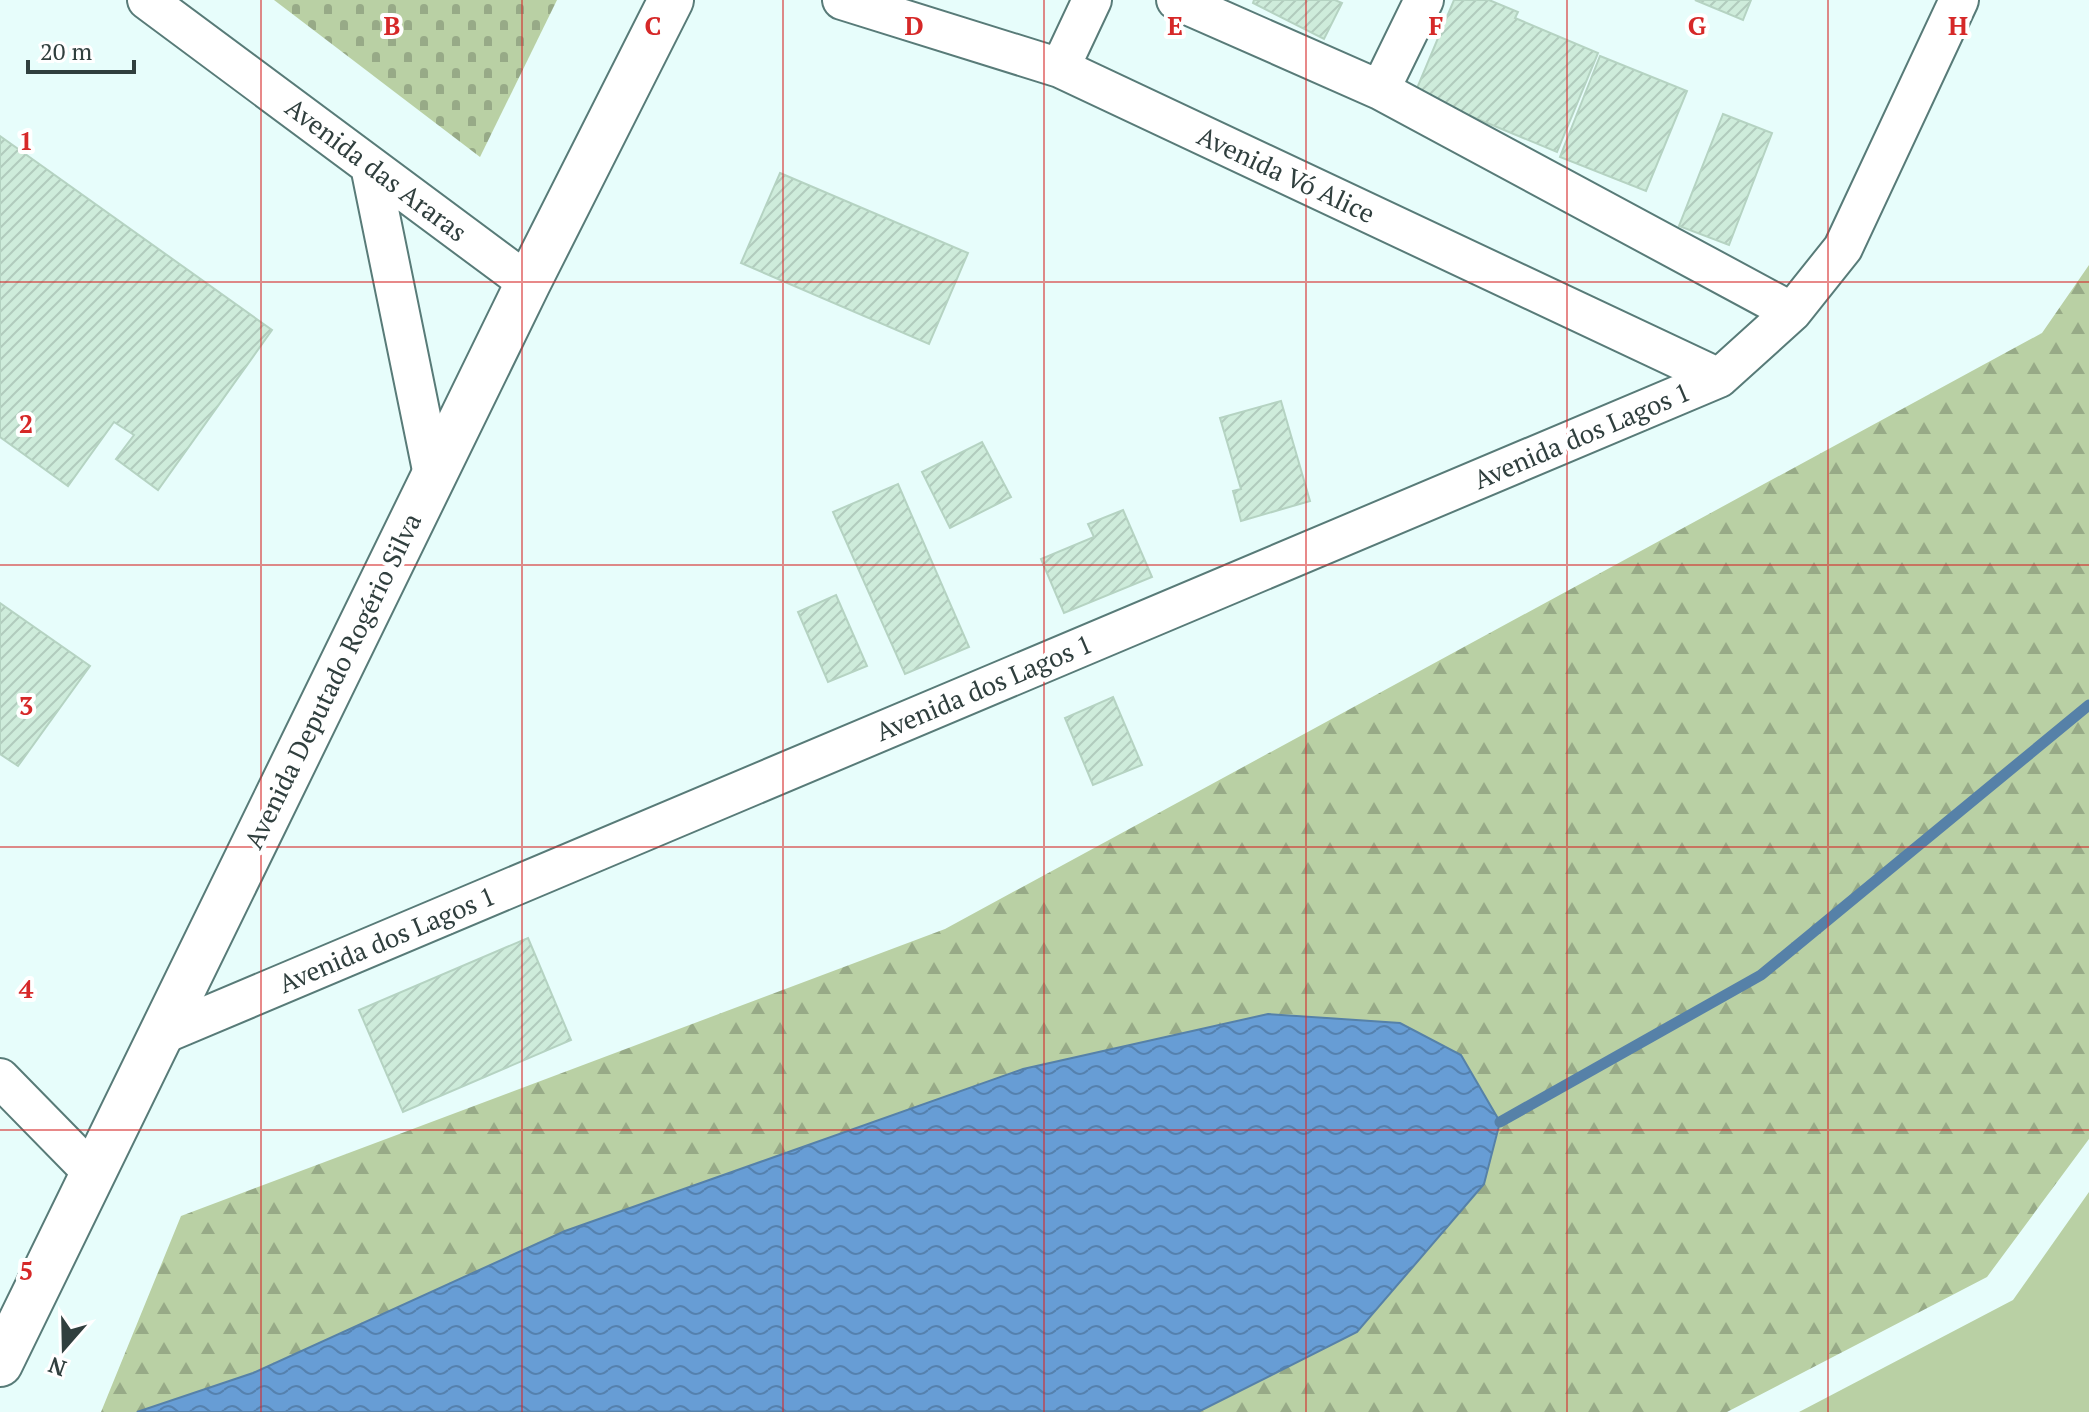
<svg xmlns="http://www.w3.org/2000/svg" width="2089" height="1412" font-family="'PT Serif',serif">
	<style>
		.green { fill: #b9d0a4 }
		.forest { fill: url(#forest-firs) }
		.cemetery { fill: url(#cemetery-stones) }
		.water { fill: url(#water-waves); stroke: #5681a8; stroke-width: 2 }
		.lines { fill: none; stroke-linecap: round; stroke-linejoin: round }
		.stream { stroke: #5681a8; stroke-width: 11 }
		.building { fill: url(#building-hatch); stroke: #b5d3c2; stroke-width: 2 }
		.minor-casing { stroke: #587b78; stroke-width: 42 }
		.tertiary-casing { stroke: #587b78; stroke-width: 48 }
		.minor { stroke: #fff; stroke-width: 38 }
		.tertiary { stroke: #fff; stroke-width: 44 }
		.grid { fill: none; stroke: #d62828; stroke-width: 2; stroke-opacity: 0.55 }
		.labels { text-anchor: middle; stroke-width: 8; stroke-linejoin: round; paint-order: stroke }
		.street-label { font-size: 26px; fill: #303f3e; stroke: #fff }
		.grid-label { font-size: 26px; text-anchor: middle; font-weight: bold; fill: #d62828; stroke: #fff; stroke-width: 8; stroke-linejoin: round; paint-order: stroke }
	</style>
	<defs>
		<pattern id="forest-firs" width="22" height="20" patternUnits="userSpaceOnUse" patternTransform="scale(2)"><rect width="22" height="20" fill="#b9d0a4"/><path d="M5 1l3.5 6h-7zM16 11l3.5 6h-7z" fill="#97aa87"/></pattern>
		<pattern id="cemetery-stones" width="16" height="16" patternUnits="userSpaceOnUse" patternTransform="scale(2)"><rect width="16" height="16" fill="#b9d0a4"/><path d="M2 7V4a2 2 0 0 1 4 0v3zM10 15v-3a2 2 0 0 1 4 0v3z" fill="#97aa87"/></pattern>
		<pattern id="water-waves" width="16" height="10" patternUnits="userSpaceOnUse" patternTransform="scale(2)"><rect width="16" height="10" fill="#679dd5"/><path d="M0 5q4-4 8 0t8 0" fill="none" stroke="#5581ae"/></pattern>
		<pattern id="building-hatch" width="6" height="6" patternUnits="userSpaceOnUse" patternTransform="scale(2)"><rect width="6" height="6" fill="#ceecdb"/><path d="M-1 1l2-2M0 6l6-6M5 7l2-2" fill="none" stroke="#b1cbbd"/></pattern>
	</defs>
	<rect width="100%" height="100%" fill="#e7fdfb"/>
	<path class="green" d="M 2089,1192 L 2089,1412 L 1799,1412 L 2013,1300 Z"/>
	<path class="forest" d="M 2089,265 L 2089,1139 L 1987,1277 L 1727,1412 L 101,1412 L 181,1216 L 945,929 L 2042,333 Z"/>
	<path class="cemetery" d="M 274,0 L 557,0 L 480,157 Z"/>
	<path class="water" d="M 1268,1014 L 1400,1023 L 1461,1055 L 1500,1122 L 1484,1184 L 1357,1332 L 1200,1411 L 137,1412 L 253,1373 L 565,1231 L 1023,1069 Z"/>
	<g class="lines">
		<path class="stream" d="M 1500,1122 L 1761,975 L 2089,705"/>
	</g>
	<path class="building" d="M 1254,0 L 1335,0 L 1342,3 L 1324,39 L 1253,3 Z
		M 1454,0 L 1489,0 L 1518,12 L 1515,18 L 1598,53 L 1557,152 L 1415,93 Z
		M 1695,0 L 1751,0 L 1743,20 Z
		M 1600,56 L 1687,91 L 1646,191 L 1560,157 Z
		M 1723,114 L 1772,133 L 1729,245 L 1679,226 Z
		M 0,136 L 272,330 L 158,490 L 116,459 L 134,435 L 114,422 L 68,486 L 0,437 Z
		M 780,173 L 968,253 L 929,344 L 741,263 Z
		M 1281,401 L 1310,501 L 1241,521 L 1233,491 L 1241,489 L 1220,418 Z
		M 982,442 L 1011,497 L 950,528 L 922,472 Z
		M 898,484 L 969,647 L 905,674 L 833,512 Z
		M 1123,510 L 1152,577 L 1064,613 L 1041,559 L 1094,537 L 1088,524 Z
		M 836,595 L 867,666 L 828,682 L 798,612 Z
		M 0,603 L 90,666 L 18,766 L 0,754 Z
		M 1113,697 L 1142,765 L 1093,785 L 1065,718 Z
		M 528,938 L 571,1040 L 403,1112 L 359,1010 Z"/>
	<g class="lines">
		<g class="minor-casing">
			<path id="minor" d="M 147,0 L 528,283
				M 842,0 L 1060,68 L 1719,378
				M 1176,0 L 1380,90 L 1792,312
				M 1060,68 L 1092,0
				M 1380,90 L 1424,0
				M 370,166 L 433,475
				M 159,1036 L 1719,378 L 1792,312 L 1843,248 L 1959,0
				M 0,1078 L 93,1173"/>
		</g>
		<g class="tertiary-casing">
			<path id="tertiary" d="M 0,1364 L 528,283 L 671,0"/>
		</g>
		<use href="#minor" class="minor"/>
		<use href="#tertiary" class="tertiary"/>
	</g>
	<path class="grid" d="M 261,0 L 261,1412M 522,0 L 522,1412M 783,0 L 783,1412M 1044,0 L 1044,1412M 1306,0 L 1306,1412M 1567,0 L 1567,1412M 1828,0 L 1828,1412M 0,282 L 2089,282M 0,565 L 2089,565M 0,847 L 2089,847M 0,1130 L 2089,1130"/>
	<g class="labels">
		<g class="street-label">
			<text transform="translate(376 170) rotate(37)" y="9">Avenida das Araras</text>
			<text transform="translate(1286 175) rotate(25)" y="9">Avenida Vó Alice</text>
			<text transform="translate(1582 436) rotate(-23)" y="9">Avenida dos Lagos 1</text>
			<text transform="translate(333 681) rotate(-64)" y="9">Avenida Deputado Rogério Silva</text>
			<text transform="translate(984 688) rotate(-23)" y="9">Avenida dos Lagos 1</text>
			<text transform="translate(387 940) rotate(-23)" y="9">Avenida dos Lagos 1</text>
		</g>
	</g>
	<g class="grid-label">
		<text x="392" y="35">B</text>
		<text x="653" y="35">C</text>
		<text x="914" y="35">D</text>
		<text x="1175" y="35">E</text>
		<text x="1436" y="35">F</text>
		<text x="1697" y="35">G</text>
		<text x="1958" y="35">H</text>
		<text x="26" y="150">1</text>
		<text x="26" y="433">2</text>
		<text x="26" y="715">3</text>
		<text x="26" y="998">4</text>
		<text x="26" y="1280">5</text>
	</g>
	<g transform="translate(64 1348) rotate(200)" stroke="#ffffff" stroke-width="6" paint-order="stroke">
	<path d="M0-6L14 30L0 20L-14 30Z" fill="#303f3e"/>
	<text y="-12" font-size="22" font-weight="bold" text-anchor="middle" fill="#303f3e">N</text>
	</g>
	<path d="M28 60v12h106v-12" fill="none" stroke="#303f3e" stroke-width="4"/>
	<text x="40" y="60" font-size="24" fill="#303f3e" stroke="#ffffff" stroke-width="6" paint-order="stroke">20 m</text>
</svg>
